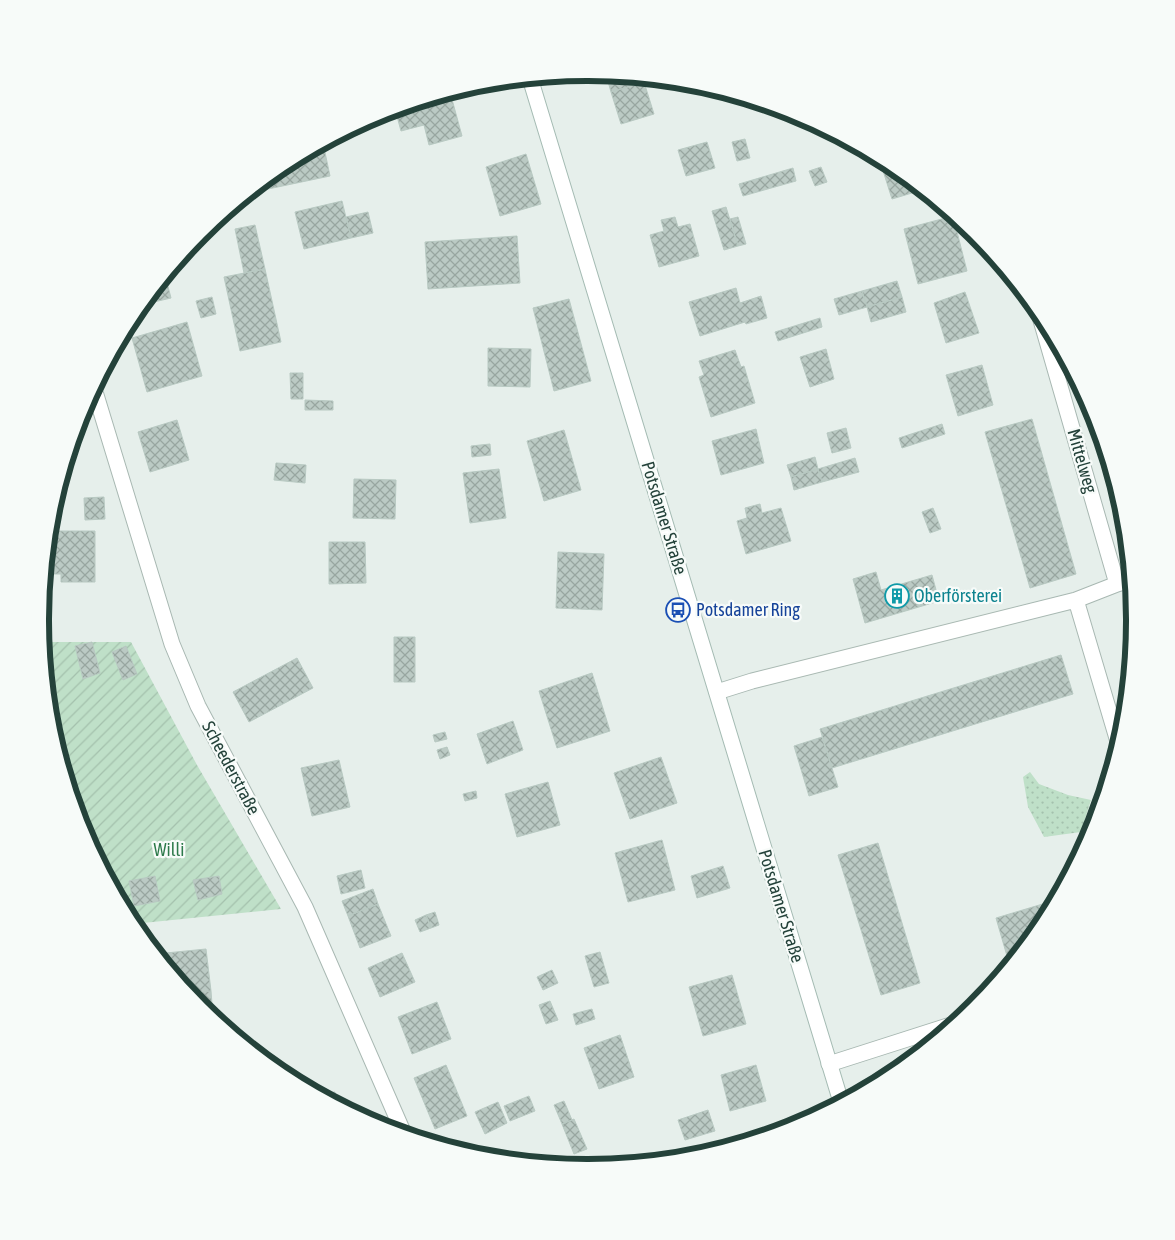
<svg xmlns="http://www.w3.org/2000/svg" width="1175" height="1240" font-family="'Asap Condensed',sans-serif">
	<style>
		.grass { fill: url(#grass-dots) }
		.garden { fill: url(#garden-furrows) }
		.building { fill: url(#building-cross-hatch); stroke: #b8c9c2 }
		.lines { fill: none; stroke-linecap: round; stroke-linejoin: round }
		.street-casing { stroke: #a8b8b2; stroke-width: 17 }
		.secondary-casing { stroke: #a4bbb3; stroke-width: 17 }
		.street { stroke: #fff; stroke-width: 15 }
		.secondary { stroke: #fff; stroke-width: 15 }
		.labels { text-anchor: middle; stroke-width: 4.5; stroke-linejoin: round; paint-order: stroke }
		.street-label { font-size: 18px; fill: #24423a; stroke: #f7fbf9 }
		.culture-label { font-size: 18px; fill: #0d838f; stroke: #f7fbf9; text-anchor: start }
		.transit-label { font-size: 18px; fill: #164399; stroke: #f7fbf9; text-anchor: start }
		.park-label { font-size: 18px; fill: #2d7a4b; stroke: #f7fbf9 }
		.rim { fill: none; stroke: #24423a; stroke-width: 6 }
	</style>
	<defs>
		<pattern id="grass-dots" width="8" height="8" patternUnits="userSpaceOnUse" patternTransform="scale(1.25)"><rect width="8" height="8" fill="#bfe0c8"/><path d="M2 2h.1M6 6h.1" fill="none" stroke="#a4c1ad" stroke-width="1.8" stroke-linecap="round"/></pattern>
		<pattern id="garden-furrows" width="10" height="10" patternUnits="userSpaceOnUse" patternTransform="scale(1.25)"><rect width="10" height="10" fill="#bfe0c8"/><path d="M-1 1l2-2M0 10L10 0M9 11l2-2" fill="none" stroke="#a4c1ad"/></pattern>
		<pattern id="building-cross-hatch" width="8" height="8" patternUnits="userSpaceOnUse" patternTransform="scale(1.25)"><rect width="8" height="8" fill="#bbcac4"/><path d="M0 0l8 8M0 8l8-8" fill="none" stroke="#98a6a0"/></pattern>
	</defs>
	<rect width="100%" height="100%" fill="#e6efeb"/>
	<path class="grass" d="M 1030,772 L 1039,784 L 1068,795 L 1091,800 L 1081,832 L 1044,837 L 1028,807 L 1023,777 Z"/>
	<path class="garden" d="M 42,642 L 131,642 L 197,765 L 281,909 L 133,924 L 82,829 L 50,727 Z"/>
	<path class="building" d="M 615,75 L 643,78 L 644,82 L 611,92 L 607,78 Z
		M 644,82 L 654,114 L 621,124 L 611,92 Z
		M 450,92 L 462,136 L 429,145 L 424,125 L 401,131 L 395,109 Z
		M 745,139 L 750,158 L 737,161 L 732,142 Z
		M 707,142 L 715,168 L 686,176 L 678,150 Z
		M 323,143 L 330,176 L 249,193 L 284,165 Z
		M 526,154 L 541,204 L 500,216 L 486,167 Z
		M 879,158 L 892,165 L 922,190 L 892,199 Z
		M 821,167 L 827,182 L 815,186 L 809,171 Z
		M 793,168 L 796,181 L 743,196 L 739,184 Z
		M 342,201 L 351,238 L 304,249 L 295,212 Z
		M 726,207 L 738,246 L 724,250 L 712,211 Z
		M 368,212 L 373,233 L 351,238 L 346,217 Z
		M 953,216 L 967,271 L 918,284 L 904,229 Z
		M 675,217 L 678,227 L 690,224 L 699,256 L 659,267 L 650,235 L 664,231 L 661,220 Z
		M 738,217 L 746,244 L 738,246 L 730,219 Z
		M 255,225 L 265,269 L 244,273 L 235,229 Z
		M 198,236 L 200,243 L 190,246 Z
		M 517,236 L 520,283 L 428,289 L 425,242 Z
		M 265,269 L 281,342 L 240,351 L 224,277 Z
		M 165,275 L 171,298 L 141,305 Z
		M 897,281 L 902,297 L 867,307 L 862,291 Z
		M 736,288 L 740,303 L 761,296 L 767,318 L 746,324 L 745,322 L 700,336 L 689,302 Z
		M 862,291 L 867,307 L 839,315 L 834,299 Z
		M 965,292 L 979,333 L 946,343 L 934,303 Z
		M 212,297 L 216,314 L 201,318 L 196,301 Z
		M 902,297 L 906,312 L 871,322 L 867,307 Z
		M 569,299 L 591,381 L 554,391 L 533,308 Z
		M 820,318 L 822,327 L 778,341 L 775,332 Z
		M 187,322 L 202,376 L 147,392 L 132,338 Z
		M 488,348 L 531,349 L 530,387 L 488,386 Z
		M 826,349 L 834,379 L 810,387 L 800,357 Z
		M 735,350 L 741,367 L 744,366 L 755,403 L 711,417 L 699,377 L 704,375 L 699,361 Z
		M 982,365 L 993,405 L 958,416 L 946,375 Z
		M 290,373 L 303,373 L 303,399 L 291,399 Z
		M 305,400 L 333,401 L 333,410 L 305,410 Z
		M 1032,419 L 1076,574 L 1030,588 L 985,432 Z
		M 177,420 L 189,460 L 150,472 L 138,432 Z
		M 942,424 L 945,434 L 902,448 L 899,438 Z
		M 846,428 L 851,448 L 832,453 L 827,433 Z
		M 756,429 L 764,463 L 721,475 L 712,441 Z
		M 564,430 L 581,490 L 544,501 L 527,441 Z
		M 490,444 L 491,455 L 472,457 L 471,446 Z
		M 815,457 L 818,469 L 791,477 L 787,465 Z
		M 855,458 L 859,472 L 822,482 L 818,469 Z
		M 276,463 L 306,465 L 305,483 L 274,480 Z
		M 499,469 L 506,518 L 470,523 L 463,473 Z
		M 818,469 L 822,482 L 794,490 L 791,477 Z
		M 354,479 L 396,480 L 395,519 L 353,518 Z
		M 104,497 L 105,519 L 85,520 L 84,498 Z
		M 760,504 L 762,513 L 781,508 L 791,541 L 746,554 L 737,521 L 747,518 L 745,508 Z
		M 933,508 L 941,529 L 930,533 L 922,512 Z
		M 50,531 L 95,531 L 95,582 L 61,582 L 61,574 L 50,574 Z
		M 329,542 L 365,542 L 366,583 L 329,584 Z
		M 558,552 L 604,554 L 602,610 L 556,608 Z
		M 876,572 L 881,590 L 932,575 L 939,601 L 865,623 L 853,579 Z
		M 42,600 L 49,604 L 41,619 L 40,618 Z
		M 394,637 L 415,637 L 415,682 L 394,682 Z
		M 92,642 L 100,673 L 83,679 L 75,646 Z
		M 126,646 L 137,674 L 123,680 L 112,652 Z
		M 1061,655 L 1073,694 L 832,768 L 820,729 Z
		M 297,658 L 313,688 L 249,722 L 233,692 Z
		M 592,673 L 610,731 L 557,748 L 539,691 Z
		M 513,721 L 523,750 L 487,764 L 477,734 Z
		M 445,732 L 447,739 L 435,742 L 433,735 Z
		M 822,737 L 838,787 L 809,796 L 794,746 Z
		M 447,747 L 450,755 L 440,759 L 437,750 Z
		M 661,757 L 677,803 L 630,819 L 614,773 Z
		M 339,760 L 350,807 L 312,816 L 301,768 Z
		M 548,782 L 560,825 L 517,837 L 505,794 Z
		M 476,791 L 477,798 L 465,801 L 463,794 Z
		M 662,840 L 675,890 L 628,902 L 615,853 Z
		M 878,843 L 920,983 L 881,995 L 838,855 Z
		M 723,866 L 730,888 L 697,898 L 691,876 Z
		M 361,870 L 365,888 L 341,894 L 337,876 Z
		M 155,876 L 160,901 L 134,906 L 129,881 Z
		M 219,876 L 222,894 L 198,900 L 193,880 Z
		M 373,889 L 378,904 L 348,916 L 342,901 Z
		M 1056,900 L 1043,924 L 1020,952 L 1007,956 L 996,918 Z
		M 378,904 L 391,936 L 360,948 L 348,916 Z
		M 435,912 L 439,925 L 431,928 L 426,915 Z
		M 426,915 L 431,928 L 420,932 L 415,920 Z
		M 206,949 L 211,991 L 189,993 L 168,967 L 166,953 Z
		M 600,952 L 609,983 L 594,987 L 585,956 Z
		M 402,953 L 415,982 L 380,997 L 368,968 Z
		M 552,970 L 558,983 L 543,990 L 537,977 Z
		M 732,975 L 746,1024 L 703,1036 L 689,987 Z
		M 211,991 L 213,1017 L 200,1007 L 189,993 Z
		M 550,1001 L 558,1020 L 546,1024 L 539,1005 Z
		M 437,1002 L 451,1039 L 412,1054 L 398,1017 Z
		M 592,1009 L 595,1019 L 576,1025 L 573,1014 Z
		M 620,1035 L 634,1077 L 599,1089 L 584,1048 Z
		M 446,1065 L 467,1116 L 435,1129 L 414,1078 Z
		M 756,1065 L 766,1101 L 730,1111 L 721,1075 Z
		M 335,1092 L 336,1104 L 318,1094 Z
		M 529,1096 L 535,1111 L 510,1121 L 504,1106 Z
		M 564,1101 L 572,1120 L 562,1124 L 554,1105 Z
		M 498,1102 L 507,1123 L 485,1134 L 475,1112 Z
		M 708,1110 L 715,1131 L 685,1140 L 678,1120 Z
		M 574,1119 L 587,1149 L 574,1154 L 562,1124 Z
		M 483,1148 L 487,1158 L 470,1154 Z"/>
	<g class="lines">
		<g class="street-casing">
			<path id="street" d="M 1038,310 L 1117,584
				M 93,390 L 96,395 L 172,644 L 198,706 L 305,907 L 404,1134
				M 1076,600 L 1119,745
				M 717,692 L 752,681 L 1076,600 L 1117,584 L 1131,580
				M 829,1064 L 954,1024"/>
		</g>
		<g class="secondary-casing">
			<path id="secondary" d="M 530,78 L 841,1102"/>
		</g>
		<use href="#street" class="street"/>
		<use href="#secondary" class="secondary"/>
	</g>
	<defs>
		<g id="building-ring" transform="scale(1.25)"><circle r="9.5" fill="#f7fbf9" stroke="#0f9aa8" stroke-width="1.5"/><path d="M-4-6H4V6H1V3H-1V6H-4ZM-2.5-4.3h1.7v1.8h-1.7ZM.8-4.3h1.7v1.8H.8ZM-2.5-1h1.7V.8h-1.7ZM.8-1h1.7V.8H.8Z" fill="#0f9aa8"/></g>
		<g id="bus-ring" transform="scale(1.25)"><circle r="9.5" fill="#f7fbf9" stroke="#1a4fb4" stroke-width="1.5"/><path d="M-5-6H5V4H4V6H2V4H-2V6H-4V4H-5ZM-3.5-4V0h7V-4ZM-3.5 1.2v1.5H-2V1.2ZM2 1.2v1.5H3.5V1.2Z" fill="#1a4fb4"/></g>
	</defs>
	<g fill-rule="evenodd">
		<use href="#building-ring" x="897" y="596"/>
		<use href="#bus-ring" x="678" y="610"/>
	</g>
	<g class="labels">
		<g class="street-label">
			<text transform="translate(1082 461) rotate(74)" y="6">Mittelweg</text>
			<text transform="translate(664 518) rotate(73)" y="6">Potsdamer Straße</text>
			<text transform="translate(231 768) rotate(62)" y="6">Scheederstraße</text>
			<text transform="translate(781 906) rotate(73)" y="6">Potsdamer Straße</text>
		</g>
		<g class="culture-label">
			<text x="914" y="602">Oberförsterei</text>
		</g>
		<g class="transit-label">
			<text x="696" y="616">Potsdamer Ring</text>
		</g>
		<g class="park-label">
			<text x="169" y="856">Willi</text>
		</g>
	</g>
	<path d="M0 0H1175V1240H0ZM587 81H588A538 538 0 0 1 1126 619V621A538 538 0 0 1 588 1159H587A538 538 0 0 1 49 621V619A538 538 0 0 1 587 81Z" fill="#f7fbf9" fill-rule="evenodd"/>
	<path class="rim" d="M587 81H588A538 538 0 0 1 1126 619V621A538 538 0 0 1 588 1159H587A538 538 0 0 1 49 621V619A538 538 0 0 1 587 81Z"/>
</svg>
